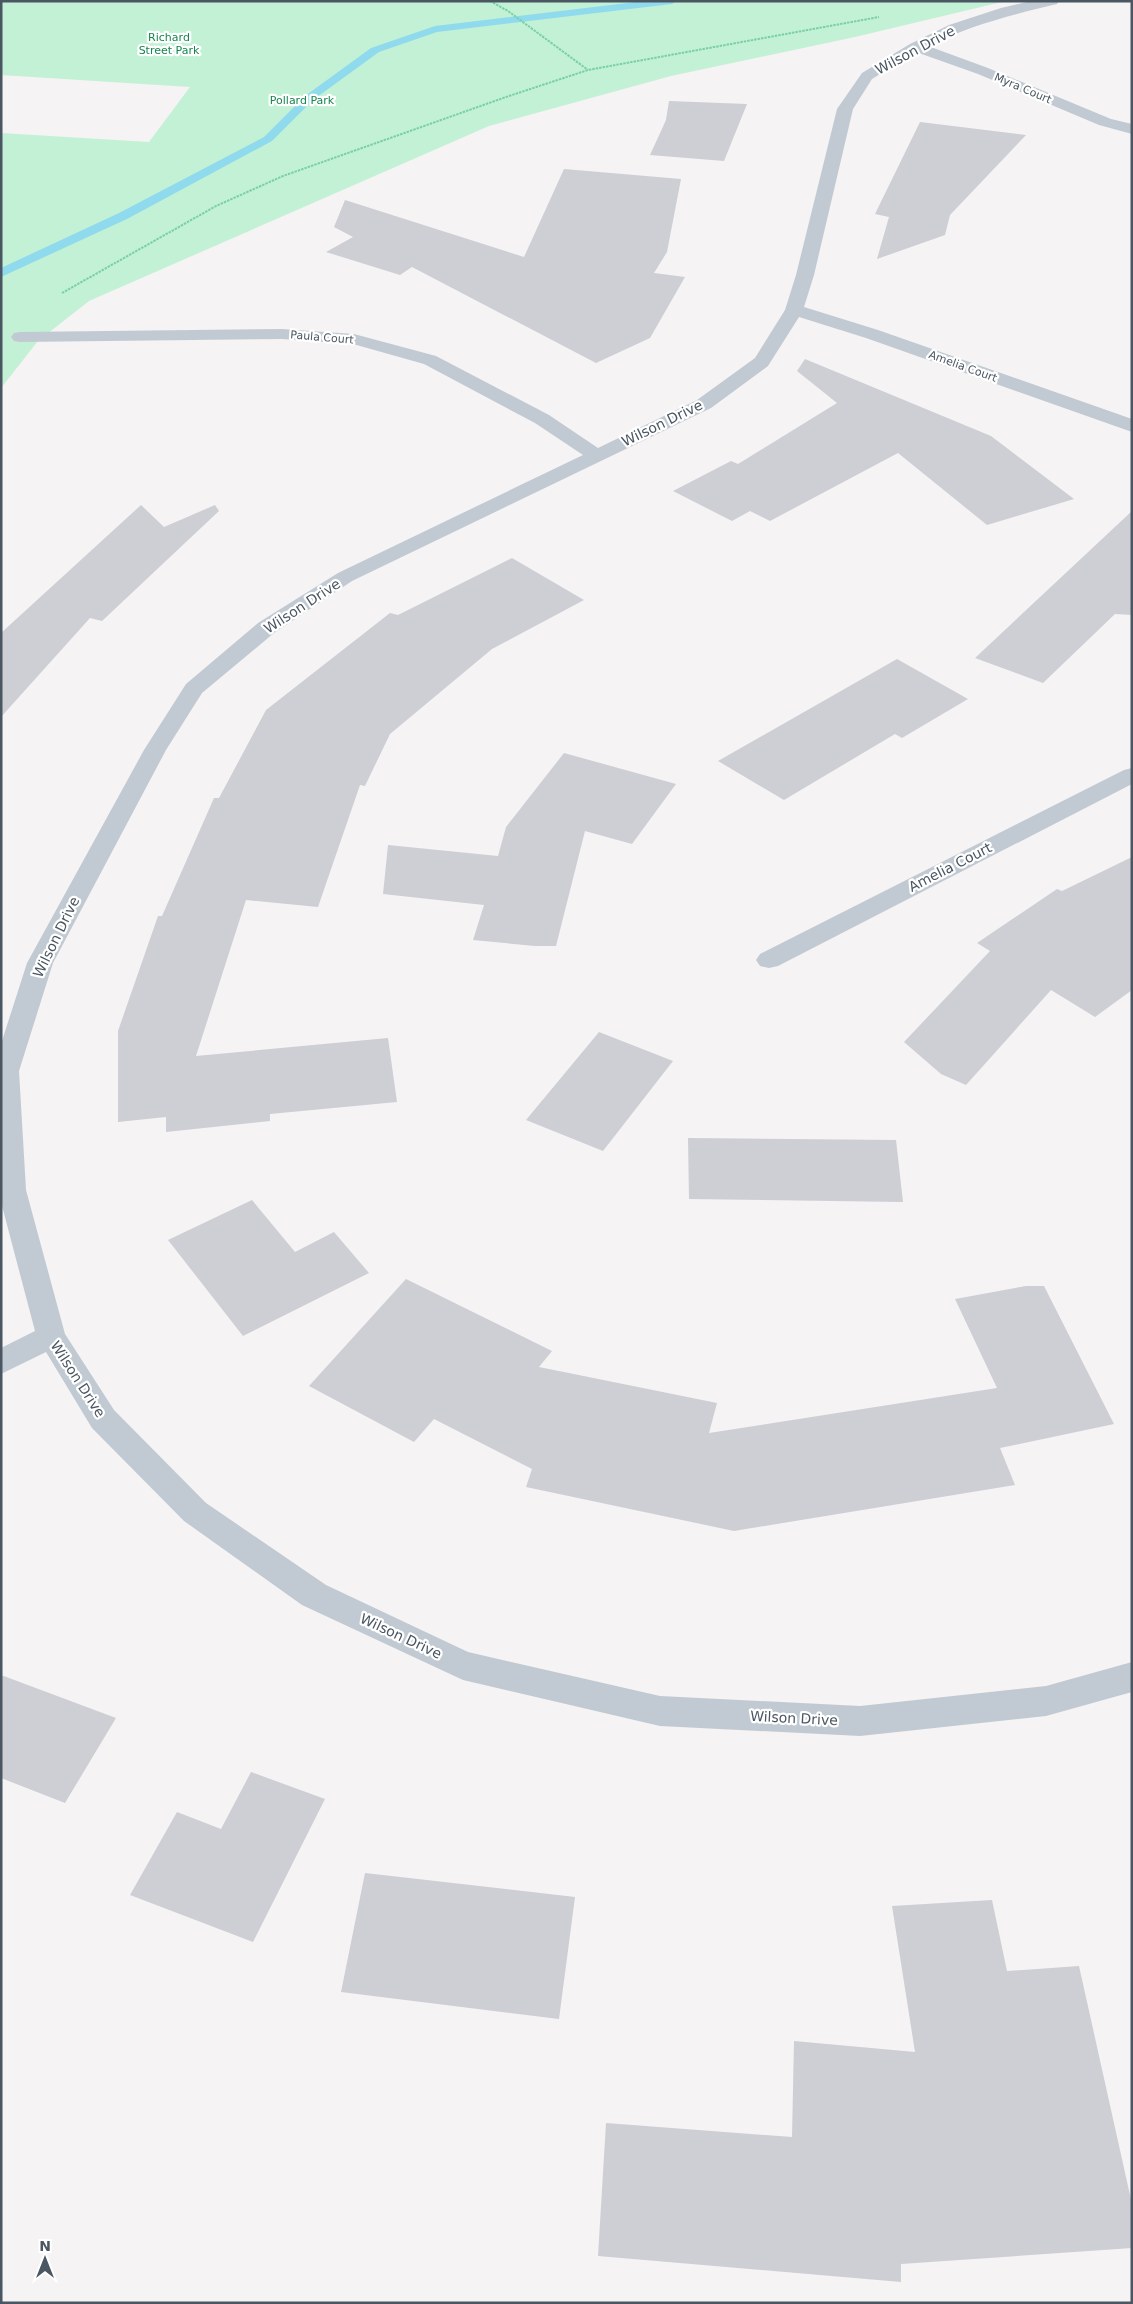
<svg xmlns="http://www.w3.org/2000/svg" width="1133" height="2304" font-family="'DejaVu Sans',sans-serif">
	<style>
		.green { fill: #c3f1d5 }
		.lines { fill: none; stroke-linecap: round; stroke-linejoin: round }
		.stream { fill: #90daee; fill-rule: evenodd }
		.building { fill: #cdcfd5 }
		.path { stroke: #7ad0a6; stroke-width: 2; stroke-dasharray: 2.5 1; stroke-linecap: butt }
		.minor { fill: #c1cad2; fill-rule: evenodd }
		.labels { text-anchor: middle; stroke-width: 4.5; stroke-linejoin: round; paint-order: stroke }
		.far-park-label { font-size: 11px; fill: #17864f; stroke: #fff }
		.far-street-label { font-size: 11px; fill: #4a5661; stroke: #fff }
		.street-label { font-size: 14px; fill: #4a5661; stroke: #fff }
	</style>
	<rect width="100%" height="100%" fill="#f5f3f3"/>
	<path class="green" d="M 1,1 L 1006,1 L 855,37 L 671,76 L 489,126 L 89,301 L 38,341 L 1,388 L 1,133 L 149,142 L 190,87 L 1,75 Z"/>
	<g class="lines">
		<path class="stream" d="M 644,1 L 677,1 L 672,4 L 437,32 L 379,52 L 313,100 L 272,141 L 127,219 L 1,277 L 1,268 L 119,213 L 264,137 L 305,96 L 371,48 L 435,26 Z"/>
	</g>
	<path class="building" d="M 669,101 L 747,104 L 724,161 L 650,155 L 666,120 Z
		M 920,122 L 1026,135 L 950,215 L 945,235 L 877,259 L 889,217 L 875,214 Z
		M 564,169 L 681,179 L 667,252 L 654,273 L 685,277 L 650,338 L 596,363 L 412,267 L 400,275 L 326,252 L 353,237 L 334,227 L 345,200 L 524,257 Z
		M 805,359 L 991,436 L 1074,499 L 987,525 L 898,453 L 770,521 L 750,511 L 732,521 L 673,491 L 731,461 L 738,464 L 837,403 L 797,371 Z
		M 141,505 L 164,527 L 215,505 L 219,511 L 102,621 L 90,618 L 1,717 L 1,633 Z
		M 1132,511 L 1132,615 L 1115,614 L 1043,683 L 975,658 Z
		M 512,558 L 584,600 L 492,649 L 390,734 L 365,786 L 360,785 L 318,907 L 246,900 L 196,1056 L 388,1038 L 397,1102 L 270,1114 L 270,1121 L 166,1132 L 166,1117 L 118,1122 L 118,1031 L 158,916 L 162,916 L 214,798 L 219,798 L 266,710 L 390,613 L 398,615 Z
		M 897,659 L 968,699 L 902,738 L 895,734 L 784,800 L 718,761 Z
		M 564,753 L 676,784 L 632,844 L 585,831 L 556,946 L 535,946 L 473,940 L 484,905 L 383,894 L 388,845 L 498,856 L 506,827 Z
		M 1132,857 L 1132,990 L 1095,1017 L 1051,990 L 966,1085 L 941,1074 L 904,1042 L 990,951 L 977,943 L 1057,889 L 1062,891 Z
		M 599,1032 L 673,1061 L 603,1151 L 526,1120 Z
		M 688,1138 L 896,1140 L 903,1202 L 689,1199 Z
		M 252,1200 L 295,1252 L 334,1232 L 369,1273 L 243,1336 L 168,1240 Z
		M 406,1279 L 552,1351 L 539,1367 L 717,1403 L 709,1433 L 997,1388 L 955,1299 L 1026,1286 L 1044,1286 L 1114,1424 L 1000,1448 L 1015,1485 L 734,1531 L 526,1487 L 532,1469 L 434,1419 L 414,1442 L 309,1386 Z
		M 1,1675 L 116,1718 L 65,1803 L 1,1778 Z
		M 251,1772 L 325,1799 L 253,1942 L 130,1895 L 177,1812 L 221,1829 Z
		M 365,1873 L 575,1897 L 559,2019 L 341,1992 Z
		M 992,1900 L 1007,1971 L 1079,1966 L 1132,2204 L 1132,2248 L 901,2264 L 901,2282 L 598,2256 L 606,2123 L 792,2137 L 794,2041 L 915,2052 L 892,1906 Z"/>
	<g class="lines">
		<path class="path" d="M 490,1 L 508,11 L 588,70
			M 62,293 L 216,206 L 283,176 L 506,97 L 588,70 L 879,17"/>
		<path class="minor" d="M 1031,1 L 1059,1 L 1057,4 C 1011,15 971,25 928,46 L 988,68 L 1111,119 L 1132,124 L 1132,134 L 1099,125 L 978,74 L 916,52 L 872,79 L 853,109 L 814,275 L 804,307 L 878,330 L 1132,419 L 1132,432 L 866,338 L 799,317 L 768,366 L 711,408 L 352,581 L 274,633 L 202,693 L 166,750 L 53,963 L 19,1071 L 26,1190 L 65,1334 L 114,1410 L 206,1503 L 326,1585 L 468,1652 L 660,1696 L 860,1706 L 1046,1686 L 1132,1662 L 1132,1692 L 1046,1716 L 860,1736 L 660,1726 L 463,1680 L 302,1605 L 184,1521 L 92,1428 L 46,1352 L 1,1374 L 1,1348 L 35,1331 L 1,1202 L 1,1044 L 27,963 L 144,750 L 186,684 L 258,623 L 338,573 L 583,455 L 535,423 L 424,364 L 353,344 L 282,339 L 20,342 L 14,341 L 11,337 L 14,333 L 20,332 L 282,329 L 354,334 L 436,356 L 549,415 L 598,448 L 697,400 L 755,358 L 785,310 L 796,275 L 837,109 L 862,73 L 910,44 L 949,25 L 1001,8 Z
			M 1132,768 L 1132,784 L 778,966 L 769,968 L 760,966 L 756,960 L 760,954 L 1124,770 Z"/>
	</g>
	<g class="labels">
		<g class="far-park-label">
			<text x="169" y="41">Richard<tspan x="169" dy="13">Street Park</tspan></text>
			<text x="302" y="104">Pollard Park</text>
		</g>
		<g class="far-street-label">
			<text transform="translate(1023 88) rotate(23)" y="4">Myra Court</text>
			<text transform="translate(322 337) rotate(5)" y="4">Paula Court</text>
			<text transform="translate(963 366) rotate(20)" y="4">Amelia Court</text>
		</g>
		<g class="street-label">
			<text transform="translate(915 50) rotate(-28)" y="5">Wilson Drive</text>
			<text transform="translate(662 423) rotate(-26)" y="5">Wilson Drive</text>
			<text transform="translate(302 606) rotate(-33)" y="5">Wilson Drive</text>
			<text transform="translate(950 867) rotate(-27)" y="5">Amelia Court</text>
			<text transform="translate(56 937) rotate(-64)" y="5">Wilson Drive</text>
			<text transform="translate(78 1379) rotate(57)" y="5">Wilson Drive</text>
			<text transform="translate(401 1636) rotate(25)" y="5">Wilson Drive</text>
			<text transform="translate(794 1718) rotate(3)" y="5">Wilson Drive</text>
		</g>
	</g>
	<rect width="1133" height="2304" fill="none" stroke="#4a5661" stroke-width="5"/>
	<g transform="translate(45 2259)" stroke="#ffffff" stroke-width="4" paint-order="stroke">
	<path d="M0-4L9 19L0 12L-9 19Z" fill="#4a5661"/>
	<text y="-8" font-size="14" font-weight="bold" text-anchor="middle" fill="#4a5661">N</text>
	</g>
</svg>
